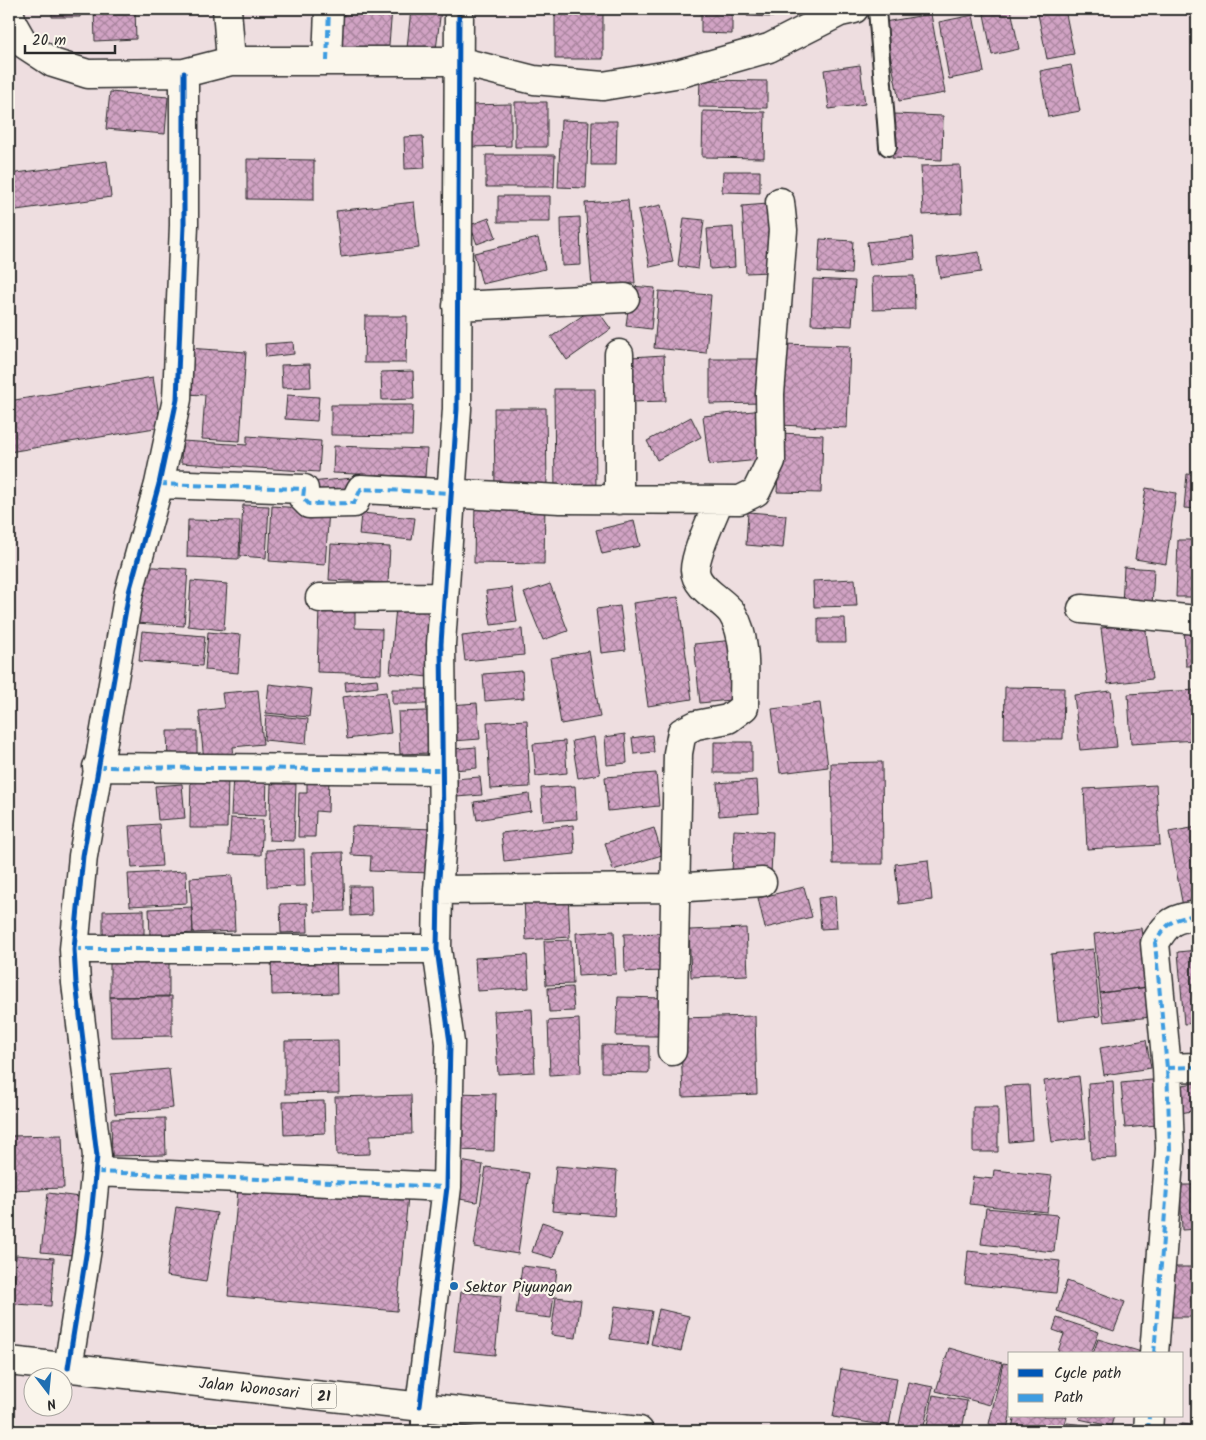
<svg xmlns="http://www.w3.org/2000/svg" width="1206" height="1440" font-family="Kalam,sans-serif">
	<style>
		.building { fill: url(#building-cross-hatch); stroke: #2b2b2b }
		.lines { fill: none; stroke-linecap: round; stroke-linejoin: round }
		.lane-casing { stroke: #2b2b2b; stroke-width: 20 }
		.street-casing { stroke: #2b2b2b; stroke-width: 31 }
		.highway-casing { stroke: #2b2b2b; stroke-width: 31 }
		.lane { stroke: #fbf7ec; stroke-width: 16 }
		.street { stroke: #fbf7ec; stroke-width: 28 }
		.highway { stroke: #fbf7ec; stroke-width: 28 }
		.quiet { stroke: #3d9ce1; stroke-width: 4; stroke-dasharray: 8 4; stroke-linecap: butt }
		.cycleway-casing { stroke: #fbf7ec; stroke-width: 8 }
		.cycleway { stroke: #0057b8; stroke-width: 5 }
		.poi-dot { fill: #1f6fb2; stroke: #fbf7ec; stroke-width: 2 }
		.labels { text-anchor: middle; stroke-width: 4.5; stroke-linejoin: round; paint-order: stroke }
		.shield { fill: #fbf7ec; stroke: #696865; stroke-width: 1 }
		.shield-label { font-size: 15px; font-weight: bold; fill: #2b2b2b }
		.poi-label { font-size: 16px; fill: #2b2b2b; stroke: #fbf7ec; text-anchor: start }
		.street-label { font-size: 16px; fill: #2b2b2b; stroke: #fbf7ec }
	</style>
	<defs>
		<pattern id="building-cross-hatch" width="8" height="8" patternUnits="userSpaceOnUse" patternTransform="scale(1.25)"><rect width="8" height="8" fill="#d1a3c4"/><path d="M0 0l8 8M0 8l8-8" fill="none" stroke="#aa859f"/></pattern>
	</defs>
	<rect width="100%" height="100%" fill="#eedee0"/>
	<filter id="ink" filterUnits="userSpaceOnUse"><feTurbulence type="fractalNoise" baseFrequency=".02" numOctaves="2"/><feDisplacementMap in="SourceGraphic" scale="10" xChannelSelector="R" yChannelSelector="G"/><feConvolveMatrix kernelMatrix="1 2 1 2 8 2 1 2 1" color-interpolation-filters="sRGB"/></filter>
	<g filter="url(#ink)">
		<path class="building" d="M 52,9 L 80,9 L 80,17 L 52,17 Z
			M 94,9 L 135,9 L 136,39 L 95,41 Z
			M 344,9 L 392,9 L 388,56 L 340,52 Z
			M 411,9 L 441,9 L 436,50 L 407,48 Z
			M 555,9 L 603,9 L 603,59 L 555,59 Z
			M 637,9 L 689,9 L 688,13 Z
			M 701,9 L 732,9 L 732,34 L 701,33 Z
			M 748,9 L 774,9 L 773,17 L 747,16 Z
			M 983,9 L 1011,9 L 1019,49 L 992,55 Z
			M 1037,9 L 1065,9 L 1074,54 L 1047,59 Z
			M 931,14 L 945,93 L 899,101 L 884,22 Z
			M 973,15 L 984,72 L 949,79 L 939,22 Z
			M 860,65 L 865,104 L 829,109 L 824,70 Z
			M 1071,65 L 1080,111 L 1048,117 L 1040,71 Z
			M 700,80 L 767,81 L 767,108 L 699,107 Z
			M 110,92 L 168,97 L 165,134 L 106,129 Z
			M 515,102 L 547,102 L 547,147 L 515,147 Z
			M 511,104 L 511,146 L 469,147 L 468,105 Z
			M 703,111 L 765,112 L 764,158 L 702,157 Z
			M 894,114 L 943,116 L 942,160 L 892,158 Z
			M 561,120 L 589,121 L 586,188 L 558,187 Z
			M 592,121 L 617,121 L 616,165 L 591,165 Z
			M 423,136 L 425,168 L 405,169 L 404,137 Z
			M 486,155 L 555,155 L 554,187 L 486,187 Z
			M 247,159 L 314,160 L 314,200 L 247,199 Z
			M 107,161 L 111,197 L 9,211 L 9,174 Z
			M 960,165 L 962,213 L 923,215 L 921,166 Z
			M 723,171 L 760,171 L 760,193 L 722,192 Z
			M 498,196 L 550,196 L 550,222 L 498,222 Z
			M 628,200 L 635,283 L 592,286 L 585,203 Z
			M 414,202 L 419,248 L 341,257 L 336,211 Z
			M 768,204 L 771,272 L 746,273 L 742,206 Z
			M 661,205 L 673,262 L 650,267 L 638,210 Z
			M 580,217 L 581,265 L 562,266 L 561,218 Z
			M 489,218 L 496,237 L 477,244 L 470,225 Z
			M 684,218 L 704,220 L 698,269 L 678,266 Z
			M 733,227 L 735,267 L 710,269 L 707,229 Z
			M 913,237 L 915,259 L 870,265 L 867,242 Z
			M 538,238 L 545,269 L 482,284 L 474,253 Z
			M 820,239 L 853,241 L 851,274 L 818,272 Z
			M 979,252 L 981,272 L 940,278 L 937,258 Z
			M 914,276 L 915,309 L 873,310 L 872,277 Z
			M 813,279 L 855,281 L 852,326 L 811,324 Z
			M 631,286 L 655,288 L 651,329 L 626,326 Z
			M 659,291 L 711,295 L 706,353 L 654,348 Z
			M 595,307 L 611,329 L 567,360 L 551,337 Z
			M 365,316 L 407,316 L 406,363 L 364,363 Z
			M 293,342 L 294,354 L 266,357 L 265,344 Z
			M 782,344 L 850,346 L 847,428 L 779,425 Z
			M 187,348 L 246,352 L 240,441 L 202,439 L 205,395 L 184,394 Z
			M 664,355 L 666,401 L 632,402 L 631,357 Z
			M 710,359 L 761,359 L 762,403 L 710,404 Z
			M 310,364 L 311,387 L 282,388 L 281,365 Z
			M 413,371 L 414,399 L 382,400 L 381,372 Z
			M 153,377 L 161,427 L 9,452 L 9,401 Z
			M 554,389 L 595,389 L 596,494 L 555,495 Z
			M 287,395 L 319,397 L 317,421 L 285,419 Z
			M 331,405 L 413,405 L 412,436 L 331,435 Z
			M 494,408 L 546,408 L 547,490 L 495,490 Z
			M 764,410 L 769,459 L 709,465 L 703,416 Z
			M 691,417 L 701,437 L 657,460 L 647,441 Z
			M 780,433 L 823,435 L 821,493 L 777,492 Z
			M 247,436 L 321,441 L 319,472 L 181,463 L 182,441 L 247,445 Z
			M 334,446 L 427,449 L 425,477 L 333,473 Z
			M 1187,474 L 1197,475 L 1197,509 L 1184,508 Z
			M 353,478 L 356,498 L 312,502 L 310,482 Z
			M 1146,488 L 1176,493 L 1166,564 L 1135,559 Z
			M 475,501 L 545,502 L 544,564 L 474,563 Z
			M 243,505 L 269,506 L 266,558 L 240,556 Z
			M 272,506 L 329,510 L 325,565 L 269,561 Z
			M 748,512 L 786,515 L 783,548 L 746,545 Z
			M 361,513 L 415,518 L 412,540 L 359,535 Z
			M 188,520 L 240,521 L 239,559 L 187,557 Z
			M 634,521 L 640,546 L 602,554 L 596,530 Z
			M 1178,540 L 1195,540 L 1193,597 L 1176,597 Z
			M 331,544 L 390,547 L 388,583 L 329,580 Z
			M 139,566 L 188,569 L 184,626 L 135,623 Z
			M 1124,567 L 1154,569 L 1152,607 L 1122,605 Z
			M 855,579 L 857,606 L 814,607 L 813,581 Z
			M 191,581 L 227,584 L 224,630 L 188,626 Z
			M 550,584 L 568,631 L 543,640 L 524,593 Z
			M 512,588 L 517,622 L 491,625 L 486,591 Z
			M 678,597 L 692,699 L 648,706 L 633,603 Z
			M 620,606 L 626,650 L 601,653 L 596,609 Z
			M 396,607 L 434,610 L 428,677 L 390,673 Z
			M 319,608 L 355,610 L 355,628 L 382,629 L 381,674 L 317,672 Z
			M 818,618 L 845,618 L 846,643 L 818,643 Z
			M 1145,623 L 1152,679 L 1108,684 L 1101,628 Z
			M 1197,628 L 1197,666 L 1186,666 L 1184,629 Z
			M 522,629 L 524,655 L 465,661 L 462,636 Z
			M 142,631 L 205,636 L 202,666 L 139,661 Z
			M 208,632 L 241,635 L 238,673 L 205,670 Z
			M 735,640 L 740,699 L 700,703 L 694,644 Z
			M 589,651 L 600,717 L 561,724 L 550,658 Z
			M 522,671 L 524,698 L 485,701 L 483,674 Z
			M 377,679 L 378,687 L 346,691 L 345,682 Z
			M 269,684 L 312,689 L 309,717 L 266,713 Z
			M 1005,687 L 1064,688 L 1063,739 L 1004,739 Z
			M 392,689 L 437,689 L 437,704 L 392,704 Z
			M 258,690 L 263,744 L 233,747 L 234,758 L 204,761 L 199,711 L 224,708 L 222,693 Z
			M 1196,690 L 1197,740 L 1131,744 L 1128,694 Z
			M 1111,691 L 1117,747 L 1080,750 L 1074,695 Z
			M 386,692 L 391,733 L 347,739 L 342,697 Z
			M 477,703 L 480,739 L 453,741 L 450,705 Z
			M 820,703 L 828,767 L 780,773 L 772,709 Z
			M 427,711 L 429,753 L 400,754 L 398,712 Z
			M 266,715 L 308,719 L 306,744 L 264,740 Z
			M 527,720 L 530,787 L 490,789 L 487,722 Z
			M 167,731 L 197,731 L 197,762 L 168,763 Z
			M 625,734 L 627,763 L 607,765 L 605,737 Z
			M 652,735 L 654,752 L 634,754 L 632,738 Z
			M 594,737 L 600,774 L 578,778 L 572,741 Z
			M 565,741 L 567,773 L 536,776 L 533,744 Z
			M 714,742 L 752,742 L 752,773 L 714,773 Z
			M 476,747 L 477,768 L 454,770 L 453,749 Z
			M 882,762 L 883,864 L 833,864 L 831,763 Z
			M 191,772 L 228,773 L 227,828 L 190,828 Z
			M 656,773 L 659,806 L 608,811 L 605,777 Z
			M 233,774 L 267,775 L 266,816 L 231,815 Z
			M 307,776 L 329,777 L 328,812 L 316,811 L 315,837 L 298,837 L 299,793 L 307,793 Z
			M 480,777 L 482,795 L 456,797 L 454,779 Z
			M 757,780 L 759,813 L 719,816 L 717,783 Z
			M 182,784 L 185,818 L 158,820 L 155,786 Z
			M 271,784 L 296,784 L 294,841 L 269,840 Z
			M 1156,785 L 1160,845 L 1087,849 L 1084,789 Z
			M 575,786 L 577,819 L 543,821 L 541,788 Z
			M 529,794 L 531,811 L 477,820 L 474,802 Z
			M 231,818 L 263,820 L 261,855 L 229,854 Z
			M 159,824 L 162,866 L 132,868 L 129,826 Z
			M 573,825 L 575,854 L 504,861 L 501,833 Z
			M 352,826 L 433,829 L 432,873 L 370,871 L 371,856 L 351,855 Z
			M 1197,827 L 1197,909 L 1184,912 L 1169,832 Z
			M 654,828 L 662,855 L 613,870 L 605,843 Z
			M 734,830 L 773,832 L 771,874 L 732,872 Z
			M 304,849 L 305,886 L 267,887 L 266,850 Z
			M 343,852 L 345,911 L 314,912 L 312,853 Z
			M 928,860 L 932,900 L 899,904 L 895,864 Z
			M 186,871 L 187,903 L 130,906 L 128,874 Z
			M 232,875 L 235,931 L 193,933 L 190,878 Z
			M 350,886 L 371,886 L 372,915 L 351,916 Z
			M 804,887 L 812,917 L 765,928 L 758,898 Z
			M 568,896 L 570,937 L 526,940 L 524,899 Z
			M 835,896 L 837,928 L 821,929 L 818,898 Z
			M 307,903 L 308,932 L 281,933 L 280,904 Z
			M 192,907 L 193,933 L 150,936 L 149,909 Z
			M 144,910 L 144,938 L 103,939 L 103,911 Z
			M 746,928 L 748,975 L 691,977 L 689,930 Z
			M 1141,928 L 1148,987 L 1100,993 L 1094,934 Z
			M 614,931 L 616,974 L 578,976 L 576,933 Z
			M 667,933 L 668,971 L 625,972 L 624,934 Z
			M 571,940 L 573,984 L 546,985 L 544,941 Z
			M 1093,949 L 1100,1016 L 1058,1021 L 1051,954 Z
			M 1197,950 L 1197,1023 L 1184,1024 L 1178,952 Z
			M 110,953 L 169,953 L 169,997 L 110,997 Z
			M 336,953 L 337,993 L 272,995 L 271,956 Z
			M 527,955 L 529,988 L 477,991 L 475,958 Z
			M 572,987 L 574,1011 L 549,1012 L 548,988 Z
			M 1148,987 L 1151,1017 L 1104,1022 L 1100,993 Z
			M 172,996 L 172,1036 L 111,1037 L 110,997 Z
			M 618,997 L 664,998 L 663,1036 L 616,1036 Z
			M 532,1009 L 535,1072 L 498,1074 L 494,1011 Z
			M 755,1016 L 757,1094 L 683,1097 L 680,1018 Z
			M 579,1019 L 581,1073 L 550,1075 L 548,1021 Z
			M 338,1040 L 339,1093 L 285,1094 L 285,1041 Z
			M 1146,1040 L 1151,1068 L 1104,1075 L 1100,1048 Z
			M 602,1045 L 649,1046 L 649,1073 L 602,1072 Z
			M 169,1069 L 173,1108 L 115,1114 L 111,1074 Z
			M 1079,1076 L 1086,1138 L 1052,1142 L 1044,1081 Z
			M 1162,1079 L 1167,1124 L 1125,1128 L 1121,1083 Z
			M 1113,1081 L 1117,1158 L 1091,1159 L 1088,1083 Z
			M 1195,1083 L 1197,1110 L 1175,1114 L 1170,1087 Z
			M 1029,1085 L 1032,1140 L 1009,1142 L 1005,1086 Z
			M 454,1093 L 496,1094 L 494,1151 L 452,1150 Z
			M 411,1095 L 412,1134 L 370,1135 L 370,1154 L 337,1155 L 335,1097 Z
			M 324,1101 L 325,1133 L 284,1135 L 283,1102 Z
			M 973,1107 L 998,1107 L 998,1152 L 973,1152 Z
			M 165,1118 L 166,1155 L 112,1156 L 111,1119 Z
			M 1192,1118 L 1197,1118 L 1197,1133 L 1194,1134 Z
			M 62,1135 L 64,1188 L 9,1190 L 9,1136 Z
			M 460,1161 L 483,1165 L 477,1202 L 454,1198 Z
			M 556,1166 L 617,1171 L 614,1216 L 552,1211 Z
			M 486,1167 L 529,1173 L 518,1254 L 474,1247 Z
			M 994,1170 L 1052,1176 L 1047,1212 L 969,1204 L 973,1177 L 993,1179 Z
			M 239,1180 L 408,1196 L 397,1311 L 228,1296 Z
			M 1180,1185 L 1197,1185 L 1197,1229 L 1182,1230 Z
			M 48,1193 L 80,1197 L 73,1255 L 41,1252 Z
			M 176,1207 L 217,1213 L 206,1282 L 166,1276 Z
			M 986,1208 L 1058,1215 L 1054,1252 L 981,1244 Z
			M 542,1222 L 563,1229 L 553,1258 L 532,1252 Z
			M 968,1251 L 1060,1261 L 1056,1293 L 965,1284 Z
			M 16,1255 L 54,1258 L 51,1306 L 13,1304 Z
			M 9,1262 L 11,1262 L 10,1296 L 9,1296 Z
			M 522,1266 L 557,1270 L 551,1318 L 516,1314 Z
			M 1172,1267 L 1197,1267 L 1197,1317 L 1172,1317 Z
			M 1067,1281 L 1125,1302 L 1114,1331 L 1057,1311 Z
			M 461,1292 L 501,1296 L 495,1355 L 454,1351 Z
			M 556,1297 L 581,1300 L 576,1338 L 551,1335 Z
			M 615,1306 L 652,1311 L 647,1344 L 610,1339 Z
			M 659,1309 L 689,1316 L 681,1351 L 651,1344 Z
			M 1057,1318 L 1099,1332 L 1091,1354 L 1057,1354 L 1064,1334 L 1053,1330 Z
			M 1098,1339 L 1145,1353 L 1093,1354 Z
			M 949,1348 L 1002,1363 L 990,1405 L 936,1391 Z
			M 1003,1363 L 1010,1364 L 1010,1416 L 1007,1429 L 989,1424 Z
			M 841,1369 L 897,1378 L 889,1426 L 833,1417 Z
			M 908,1382 L 933,1387 L 923,1430 L 899,1425 Z
			M 933,1395 L 967,1401 L 962,1431 L 927,1426 Z
			M 1015,1416 L 1065,1416 L 1067,1417 L 1063,1431 L 1011,1431 Z
			M 1080,1416 L 1114,1416 L 1111,1426 L 1079,1419 Z
			M 1067,1423 L 1139,1431 L 1066,1431 Z
			M 1152,1424 L 1178,1427 L 1178,1431 L 1151,1431 Z
			M 1182,1424 L 1197,1426 L 1197,1431 L 1181,1431 Z"/>
		<g class="lines">
			<g class="lane-casing">
				<path id="lane" d="M 877,9 L 888,147
					M 420,1431 L 420,1406"/>
			</g>
			<g class="street-casing">
				<path id="street" d="M 9,9 L 12,23 L 24,44 L 53,63 L 88,74 L 184,73 L 231,61 L 458,61 L 534,80 L 603,86 L 681,73 L 769,48 L 840,12 L 854,9
					M 227,9 L 231,61
					M 327,61 L 329,9
					M 457,306 L 625,298
					M 159,484 L 304,489 L 303,498 L 309,504 L 354,503 L 361,489 L 560,499 L 740,500 L 756,492 L 771,461 L 770,394 L 783,230 L 780,202
					M 619,500 L 619,354
					M 320,598 L 444,597
					M 1082,609 L 1197,620
					M 97,767 L 442,770
					M 438,890 L 674,888 L 762,882
					M 74,949 L 437,949
					M 672,1051 L 678,753 L 682,732 L 696,725 L 728,719 L 744,707 C 744,679 748,638 732,613 C 722,599 696,589 695,570 C 695,554 712,518 719,501
					M 1167,1068 L 1197,1067
					M 96,1172 L 447,1187
					M 1154,1354 L 1170,1149 L 1167,1068 L 1155,943 C 1168,921 1173,919 1197,915
					M 68,1368 L 89,1236 L 97,1156 L 76,983 L 74,949 L 83,856 L 129,592 L 159,484 L 177,399 L 184,225 L 184,73
					M 420,1406 L 447,1187 L 450,1043 L 437,949 L 438,890 L 443,829 L 441,644 L 457,409 L 459,9
					M 1148,1431 L 1149,1416"/>
			</g>
			<g class="highway-casing">
				<path id="highway" d="M 9,1361 L 639,1431"/>
			</g>
			<use href="#lane" class="lane"/>
			<use href="#street" class="street"/>
			<use href="#highway" class="highway"/>
			<path class="quiet" d="M 327,61 L 329,9
				M 159,484 L 304,489 L 303,498 L 309,504 L 354,503 L 361,489 L 452,493
				M 97,767 L 442,770
				M 74,949 L 437,949
				M 1167,1068 L 1197,1067
				M 96,1172 L 447,1187
				M 1154,1354 L 1170,1149 L 1167,1068 L 1155,943 C 1168,921 1173,919 1197,915
				M 1148,1431 L 1149,1416"/>
			<g class="cycleway-casing">
				<path id="cycleway" d="M 68,1368 L 89,1236 L 97,1156 L 76,983 L 74,949 L 83,856 L 129,592 L 159,484 L 177,399 L 184,225 L 184,73
					M 420,1406 L 447,1187 L 450,1043 L 437,949 L 438,890 L 443,829 L 441,644 L 457,409 L 459,9"/>
			</g>
			<use href="#cycleway" class="cycleway"/>
		</g>
	</g>
	<circle class="poi-dot" cx="454" cy="1286" r="5"/>
	<g class="labels">
		<rect class="shield" x="311.5" y="1383.5" width="25" height="25" rx="4"/>
		<g class="shield-label">
			<text x="324" y="1401">21</text>
		</g>
		<g class="poi-label">
			<text x="464" y="1292">Sektor Piyungan</text>
		</g>
		<g class="street-label">
			<text transform="translate(249 1387) rotate(6)" y="6">Jalan Wonosari</text>
		</g>
	</g>
	<rect width="1206" height="1440" fill="none" stroke="#fbf7ec" stroke-width="30"/>
	<rect x="15" y="15" width="1176" height="1410" fill="none" stroke="#2b2b2b" stroke-width="2" filter="url(#ink)"/>
	<rect x="1008" y="1352" width="175" height="65" fill="#fbf7ec" stroke="#a8a59f"/>
	<rect x="1018" y="1369" width="25" height="8" fill="#0057b8" stroke="#a8a59f"/>
	<text x="1054" y="1378" font-size="15" fill="#2b2b2b">Cycle path</text>
	<rect x="1018" y="1394" width="25" height="8" fill="#3d9ce1" stroke="#a8a59f"/>
	<text x="1054" y="1402" font-size="15" fill="#2b2b2b">Path</text>
	<g transform="translate(48 1392) rotate(164)"><circle r="24" fill="#fbf7ec" stroke="#a8a59f"/>
	<path d="M0-4L9 19L0 12L-9 19Z" fill="#1f6fb2"/>
	<text y="-8" font-size="14" font-weight="bold" text-anchor="middle" fill="#2b2b2b">N</text>
	</g>
	<path d="M25 45v8h90v-8" fill="none" stroke="#2b2b2b" stroke-width="2.5"/>
	<text x="32" y="45" font-size="15" fill="#2b2b2b" stroke="#fbf7ec" stroke-width="4" paint-order="stroke">20 m</text>
</svg>
